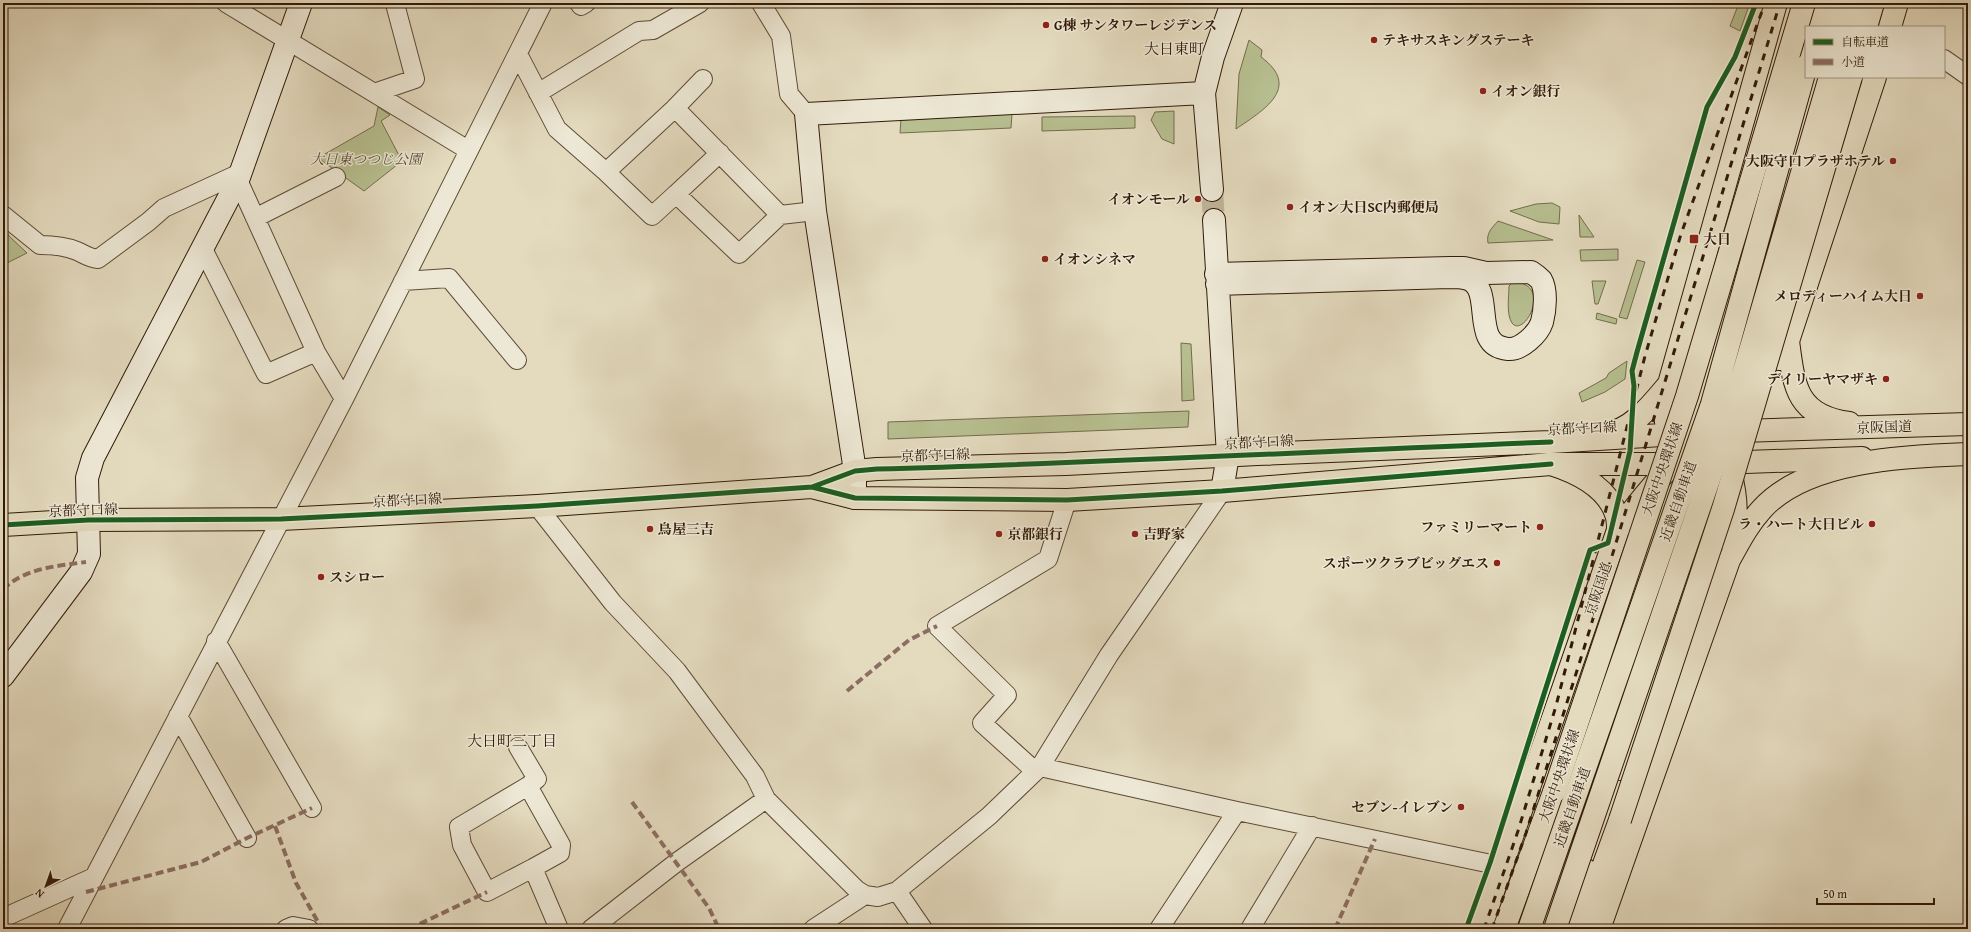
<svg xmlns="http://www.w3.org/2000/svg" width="1971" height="932" font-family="'Gentium Book Plus','Noto Serif JP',serif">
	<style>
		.green { fill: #b7bf90; stroke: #746c4c }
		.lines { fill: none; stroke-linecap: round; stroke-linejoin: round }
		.secondary-tunnel { stroke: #c0b49a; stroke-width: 22; stroke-dasharray: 22 11; stroke-linecap: butt }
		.street-casing { stroke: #5e4a36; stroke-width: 20 }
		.secondary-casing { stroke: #311a08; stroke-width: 24 }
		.primary-casing { stroke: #311a08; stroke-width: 24 }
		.highway-casing { stroke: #311a08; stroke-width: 24 }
		.street { stroke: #ede8d5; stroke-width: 18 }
		.secondary { stroke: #ede8d5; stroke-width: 22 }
		.primary { stroke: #e4dbbf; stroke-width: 22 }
		.highway { stroke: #e4dbbf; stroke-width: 22 }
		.rail { stroke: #311a08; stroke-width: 3; stroke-dasharray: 7 7; stroke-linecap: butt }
		.primary-bridge-casing { stroke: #311a08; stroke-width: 24; stroke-linecap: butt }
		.highway-bridge-casing { stroke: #311a08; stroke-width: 24; stroke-linecap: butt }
		.primary-bridge { stroke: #e4dbbf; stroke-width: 22 }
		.highway-bridge { stroke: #e4dbbf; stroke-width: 22 }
		.quiet { stroke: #8d6e63; stroke-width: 4; stroke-dasharray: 8 4; stroke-linecap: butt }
		.cycleway-casing { stroke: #ede8d5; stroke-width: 8 }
		.cycleway { stroke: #1b5e20; stroke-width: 5 }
		.poi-dot { fill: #8f2418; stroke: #ede8d5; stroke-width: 1.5 }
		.labels { text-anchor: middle; stroke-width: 3; stroke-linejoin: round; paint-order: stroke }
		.poi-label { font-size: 14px; font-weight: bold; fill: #311a08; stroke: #ede8d5; text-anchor: start }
		.park-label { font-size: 14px; font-style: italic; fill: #594c31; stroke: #ede8d5 }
		.street-label { font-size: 14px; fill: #311a08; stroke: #ede8d5 }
		.neighbourhood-label { font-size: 15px; fill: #311a08; stroke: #ede8d5 }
	</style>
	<rect width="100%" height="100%" fill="#e4dbbf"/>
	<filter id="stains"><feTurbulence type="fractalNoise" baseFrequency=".005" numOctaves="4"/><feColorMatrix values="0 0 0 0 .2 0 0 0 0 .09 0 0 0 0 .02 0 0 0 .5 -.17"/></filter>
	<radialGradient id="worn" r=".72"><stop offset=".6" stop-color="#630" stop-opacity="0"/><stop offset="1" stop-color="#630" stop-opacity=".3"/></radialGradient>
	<path class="green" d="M 1739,3 L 1750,3 L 1740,31 L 1730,26 Z
		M 1249,40 L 1262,50 L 1261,57 C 1303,88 1262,111 1236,129 L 1239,74 Z
		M 378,107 L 390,115 L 381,121 L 402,161 L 364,191 L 318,158 L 374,126 Z
		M 1174,111 L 1174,144 L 1162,139 L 1151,120 L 1155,112 Z
		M 1012,114 L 1011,128 L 900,133 L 901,119 Z
		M 1135,116 L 1135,128 L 1042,131 L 1042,117 Z
		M 1552,203 L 1560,207 L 1559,224 L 1539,222 L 1510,211 L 1536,204 Z
		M 1579,215 L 1594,237 L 1580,237 Z
		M 1498,221 L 1553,240 L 1488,243 C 1486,233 1492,228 1498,221 Z
		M 3,224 L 9,236 L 27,253 L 3,265 Z
		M 1618,249 L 1618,260 L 1581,261 L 1580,250 Z
		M 1637,260 L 1645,262 L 1627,319 L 1619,317 Z
		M 1592,281 L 1606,281 L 1598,304 L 1595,304 Z
		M 1513,282 C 1554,283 1524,339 1512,323 C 1506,314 1509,296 1509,286 Z
		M 1597,313 L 1617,319 L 1616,324 L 1596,319 Z
		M 1181,343 L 1191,344 L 1194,400 L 1182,401 Z
		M 1627,361 L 1625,379 L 1605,392 L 1582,402 L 1579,393 L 1606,378 L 1609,373 Z
		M 1189,411 L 1188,427 L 888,439 L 888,422 Z"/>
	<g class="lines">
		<path class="secondary-tunnel" d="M 1212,190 L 1214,220"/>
		<g class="street-casing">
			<path id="street" d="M 226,3 L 468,150
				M 579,3 L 581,6 L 586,3
				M 761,3 L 781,36 L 789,94 L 806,114
				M 518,54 L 557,129 L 606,172 L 675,108 L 703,79
				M 1944,59 L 1968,76
				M 374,93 L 415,79 L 395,4
				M 538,93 L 639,31 L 653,30 L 700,3
				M 675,108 L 780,215 L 815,211
				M 606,172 L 652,216 L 676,194 L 739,254 L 780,215
				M 238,180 L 316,352 L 344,399
				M 676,194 L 720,153
				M 3,215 L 40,245 C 53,245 65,246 77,251 C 84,254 89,258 98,259 L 148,222 L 164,208 L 240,173
				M 255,218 L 336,177
				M 203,249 L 266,374 L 316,352
				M 403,281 L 449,278 L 517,360
				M 537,506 L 613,603 L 677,671 L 755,776 L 766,799 L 857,890 L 865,895
				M 216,641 L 312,808
				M 178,716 L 247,838
				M 518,747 L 537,779 L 528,786 L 561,845 L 560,853 L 533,868 L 559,929
				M 1040,767 L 1237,811 L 1501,866
				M 1035,771 L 982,723 L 1007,695 L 937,626 L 1048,559 L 1067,500
				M 528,786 L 459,827 L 462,845 L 487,892 L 533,868
				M 897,891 L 923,929
				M 3,918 L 94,877
				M 67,929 L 344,399 L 543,3
				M 286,929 L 293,926 L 309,929
				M 591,929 L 677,862 L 766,799
				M 813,929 L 865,895 L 878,897 L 897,891 L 989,816 L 1040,767 L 1109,655 L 1222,491
				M 1159,929 L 1237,811
				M 1250,929 L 1312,826"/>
		</g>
		<g class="secondary-casing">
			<path id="secondary" d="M 1212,190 L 1204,93 L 1213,57 L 1232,3
				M 1214,220 L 1228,455 L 1222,491
				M 1216,274 L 1450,268 L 1464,268 L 1486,273 L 1531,272 C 1534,274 1538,277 1541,280 C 1547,290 1545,311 1542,322 C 1538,334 1521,350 1508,349 C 1469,346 1496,289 1468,279 C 1463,277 1455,277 1449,277 L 1217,284
				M 855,498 L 855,471 L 815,211 L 806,114 L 1204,93
				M 3,676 L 81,572 L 89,554 L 87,478 L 93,458 L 238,180 L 301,3"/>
		</g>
		<g class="primary-casing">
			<path id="primary" d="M 1830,27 L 1836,3
				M 1866,27 L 1873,3
				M 1890,27 L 1897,3
				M 1792,85 L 1806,38
				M 1779,359 L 1788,341 L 1875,77
				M 1732,374 L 1815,77
				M 1669,384 C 1663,412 1662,422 1677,447
				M 1605,434 C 1633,430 1652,404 1669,384 L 1776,3
				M 1694,447 L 1692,425 L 1748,233
				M 1719,463 L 1862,458
				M 812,487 L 855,498 L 1067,500 L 1222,491 L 1551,464 L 1682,464
				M 3,525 L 88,520 L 281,519 L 537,506 L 812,487 L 855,471 L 877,469 L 1066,464 L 1257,454 L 1551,442 L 1709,432
				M 1621,769 L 1713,505 L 1711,471
				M 1591,900 L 1620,820
				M 1504,929 L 1554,792
				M 1570,929 L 1586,870
				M 1587,929 L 1595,888"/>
		</g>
		<g class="highway-casing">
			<path id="highway" d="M 1817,27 L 1824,3
				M 1844,27 L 1851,3
				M 1788,341 C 1794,386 1796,416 1849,423
				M 1551,464 C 1576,472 1607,487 1616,514 C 1618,519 1618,525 1618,530
				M 1730,472 C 1737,497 1738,519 1732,544
				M 1480,929 L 1618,530 C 1647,491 1671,462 1709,432 L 1968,424
				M 1599,929 L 1729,560 C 1739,542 1748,524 1762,509 C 1806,460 1906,456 1968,454"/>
		</g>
		<use href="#street" class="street"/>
		<use href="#secondary" class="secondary"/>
		<use href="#primary" class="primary"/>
		<use href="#highway" class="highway"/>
		<path class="rail" d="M 1484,929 L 1518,831 L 1556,706 L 1645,356 L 1681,234 L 1765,3
			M 1492,929 L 1526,833 L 1585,645 L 1780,3"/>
		<g class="primary-bridge-casing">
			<path id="primary-bridge" d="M 1554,792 L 1687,396 L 1804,3
				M 1620,820 L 1723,509 L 1851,77"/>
		</g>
		<g class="highway-bridge-casing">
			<path id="highway-bridge" d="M 1529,929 L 1712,404 L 1806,66
				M 1555,929 L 1733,409 L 1830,77"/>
		</g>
		<use href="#primary-bridge" class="primary-bridge"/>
		<use href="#highway-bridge" class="highway-bridge"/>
		<path class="quiet" d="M 3,589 C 26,568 56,566 86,562
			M 847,691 L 909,640 L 937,626
			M 632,802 L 709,908 L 719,929
			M 275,826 L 296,883 L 322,929
			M 86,892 L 201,862 L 247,838 L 312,808
			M 409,929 L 487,892
			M 1335,929 L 1375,839"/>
		<g class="cycleway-casing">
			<path id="cycleway" d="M 812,487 L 855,498 L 1067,500 L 1222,491 L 1551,464
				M 3,525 L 88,520 L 281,519 L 537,506 L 812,487 L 855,471 L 877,469 C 1102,463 1326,451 1551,442
				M 1466,929 L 1490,863 L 1590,550 L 1608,543 L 1630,451 L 1634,386 L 1632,371 L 1637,352 L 1707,107 L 1735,57 L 1756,3"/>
		</g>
		<use href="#cycleway" class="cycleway"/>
	</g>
	<g class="poi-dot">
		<circle cx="1046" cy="25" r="4"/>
		<circle cx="1374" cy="40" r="4"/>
		<circle cx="1483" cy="91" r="4"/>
		<circle cx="1893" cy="161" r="4"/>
		<circle cx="1198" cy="199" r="4"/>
		<circle cx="1290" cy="207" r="4"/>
		<rect x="1689" y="234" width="10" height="10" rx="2"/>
		<circle cx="1045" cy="259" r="4"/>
		<circle cx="1920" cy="296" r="4"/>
		<circle cx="1886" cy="379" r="4"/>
		<circle cx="1872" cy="524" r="4"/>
		<circle cx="1540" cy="527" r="4"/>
		<circle cx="650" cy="529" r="4"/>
		<circle cx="999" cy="534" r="4"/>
		<circle cx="1135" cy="534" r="4"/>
		<circle cx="1497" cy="563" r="4"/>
		<circle cx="321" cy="577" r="4"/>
		<circle cx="1461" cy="807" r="4"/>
	</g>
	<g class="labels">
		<g class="poi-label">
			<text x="1054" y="30">G棟 サンタワーレジデンス</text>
			<text x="1382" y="45">テキサスキングステーキ</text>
			<text x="1491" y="96">イオン銀行</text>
			<text x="1885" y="166" text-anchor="end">大阪守口プラザホテル</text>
			<text x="1190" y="204" text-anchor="end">イオンモール</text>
			<text x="1298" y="212">イオン大日SC内郵便局</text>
			<text x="1703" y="244">大日</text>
			<text x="1053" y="264">イオンシネマ</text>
			<text x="1912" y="301" text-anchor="end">メロディーハイム大日</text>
			<text x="1878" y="384" text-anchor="end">デイリーヤマザキ</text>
			<text x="1864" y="529" text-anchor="end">ラ・ハート大日ビル</text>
			<text x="1532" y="532" text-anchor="end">ファミリーマート</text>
			<text x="658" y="534">鳥屋三吉</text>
			<text x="1007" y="539">京都銀行</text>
			<text x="1143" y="539">吉野家</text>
			<text x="1489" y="568" text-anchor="end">スポーツクラブビッグエス</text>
			<text x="329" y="582">スシロー</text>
			<text x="1453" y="812" text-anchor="end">セブン-イレブン</text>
		</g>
		<g class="park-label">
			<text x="366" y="164">大日東つつじ公園</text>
		</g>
		<g class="street-label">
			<text transform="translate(1884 427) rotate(-2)" y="5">京阪国道</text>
			<text transform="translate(1582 428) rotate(-3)" y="5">京都守口線</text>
			<text transform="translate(1259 442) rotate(-3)" y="5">京都守口線</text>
			<text transform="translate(935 455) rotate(-2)" y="5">京都守口線</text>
			<text transform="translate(1662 469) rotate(-71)" y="5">大阪中央環状線</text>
			<text transform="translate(407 500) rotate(-3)" y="5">京都守口線</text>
			<text transform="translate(1678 501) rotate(-71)" y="5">近畿自動車道</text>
			<text transform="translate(83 510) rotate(-2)" y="5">京都守口線</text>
			<text transform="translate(1598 589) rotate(-71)" y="5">京阪国道</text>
			<text transform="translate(1559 776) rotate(-71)" y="5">大阪中央環状線</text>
			<text transform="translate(1572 807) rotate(-71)" y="5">近畿自動車道</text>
		</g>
		<g class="neighbourhood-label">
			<text x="1174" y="54">大日東町</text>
			<text x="512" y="746">大日町三丁目</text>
		</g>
	</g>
	<rect width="1971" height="932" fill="none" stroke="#e4dbbf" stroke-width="16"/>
	<rect x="4" y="4" width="1963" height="924" fill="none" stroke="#311a08" stroke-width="2"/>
	<rect x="8" y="8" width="1955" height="916" fill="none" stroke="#311a08"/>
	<rect x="1805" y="26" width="140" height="52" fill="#ede8d5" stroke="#a29683"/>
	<rect x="1813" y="39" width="20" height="6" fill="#1b5e20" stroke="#a29683"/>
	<text x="1841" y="46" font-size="12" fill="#311a08">自転車道</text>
	<rect x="1813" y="59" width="20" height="6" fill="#8d6e63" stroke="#a29683"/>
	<text x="1841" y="66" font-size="12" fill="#311a08">小道</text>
	<g transform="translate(46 886) rotate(221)" stroke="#ede8d5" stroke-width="3" paint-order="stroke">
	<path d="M0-3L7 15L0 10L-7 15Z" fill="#311a08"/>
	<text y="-6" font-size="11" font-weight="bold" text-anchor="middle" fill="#311a08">N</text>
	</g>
	<path d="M1817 898v6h117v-6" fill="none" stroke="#311a08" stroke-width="2"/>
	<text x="1823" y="898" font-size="12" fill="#311a08" stroke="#ede8d5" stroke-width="3" paint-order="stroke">50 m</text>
	<rect width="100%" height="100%" filter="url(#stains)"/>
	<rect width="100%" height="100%" fill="url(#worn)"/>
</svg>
